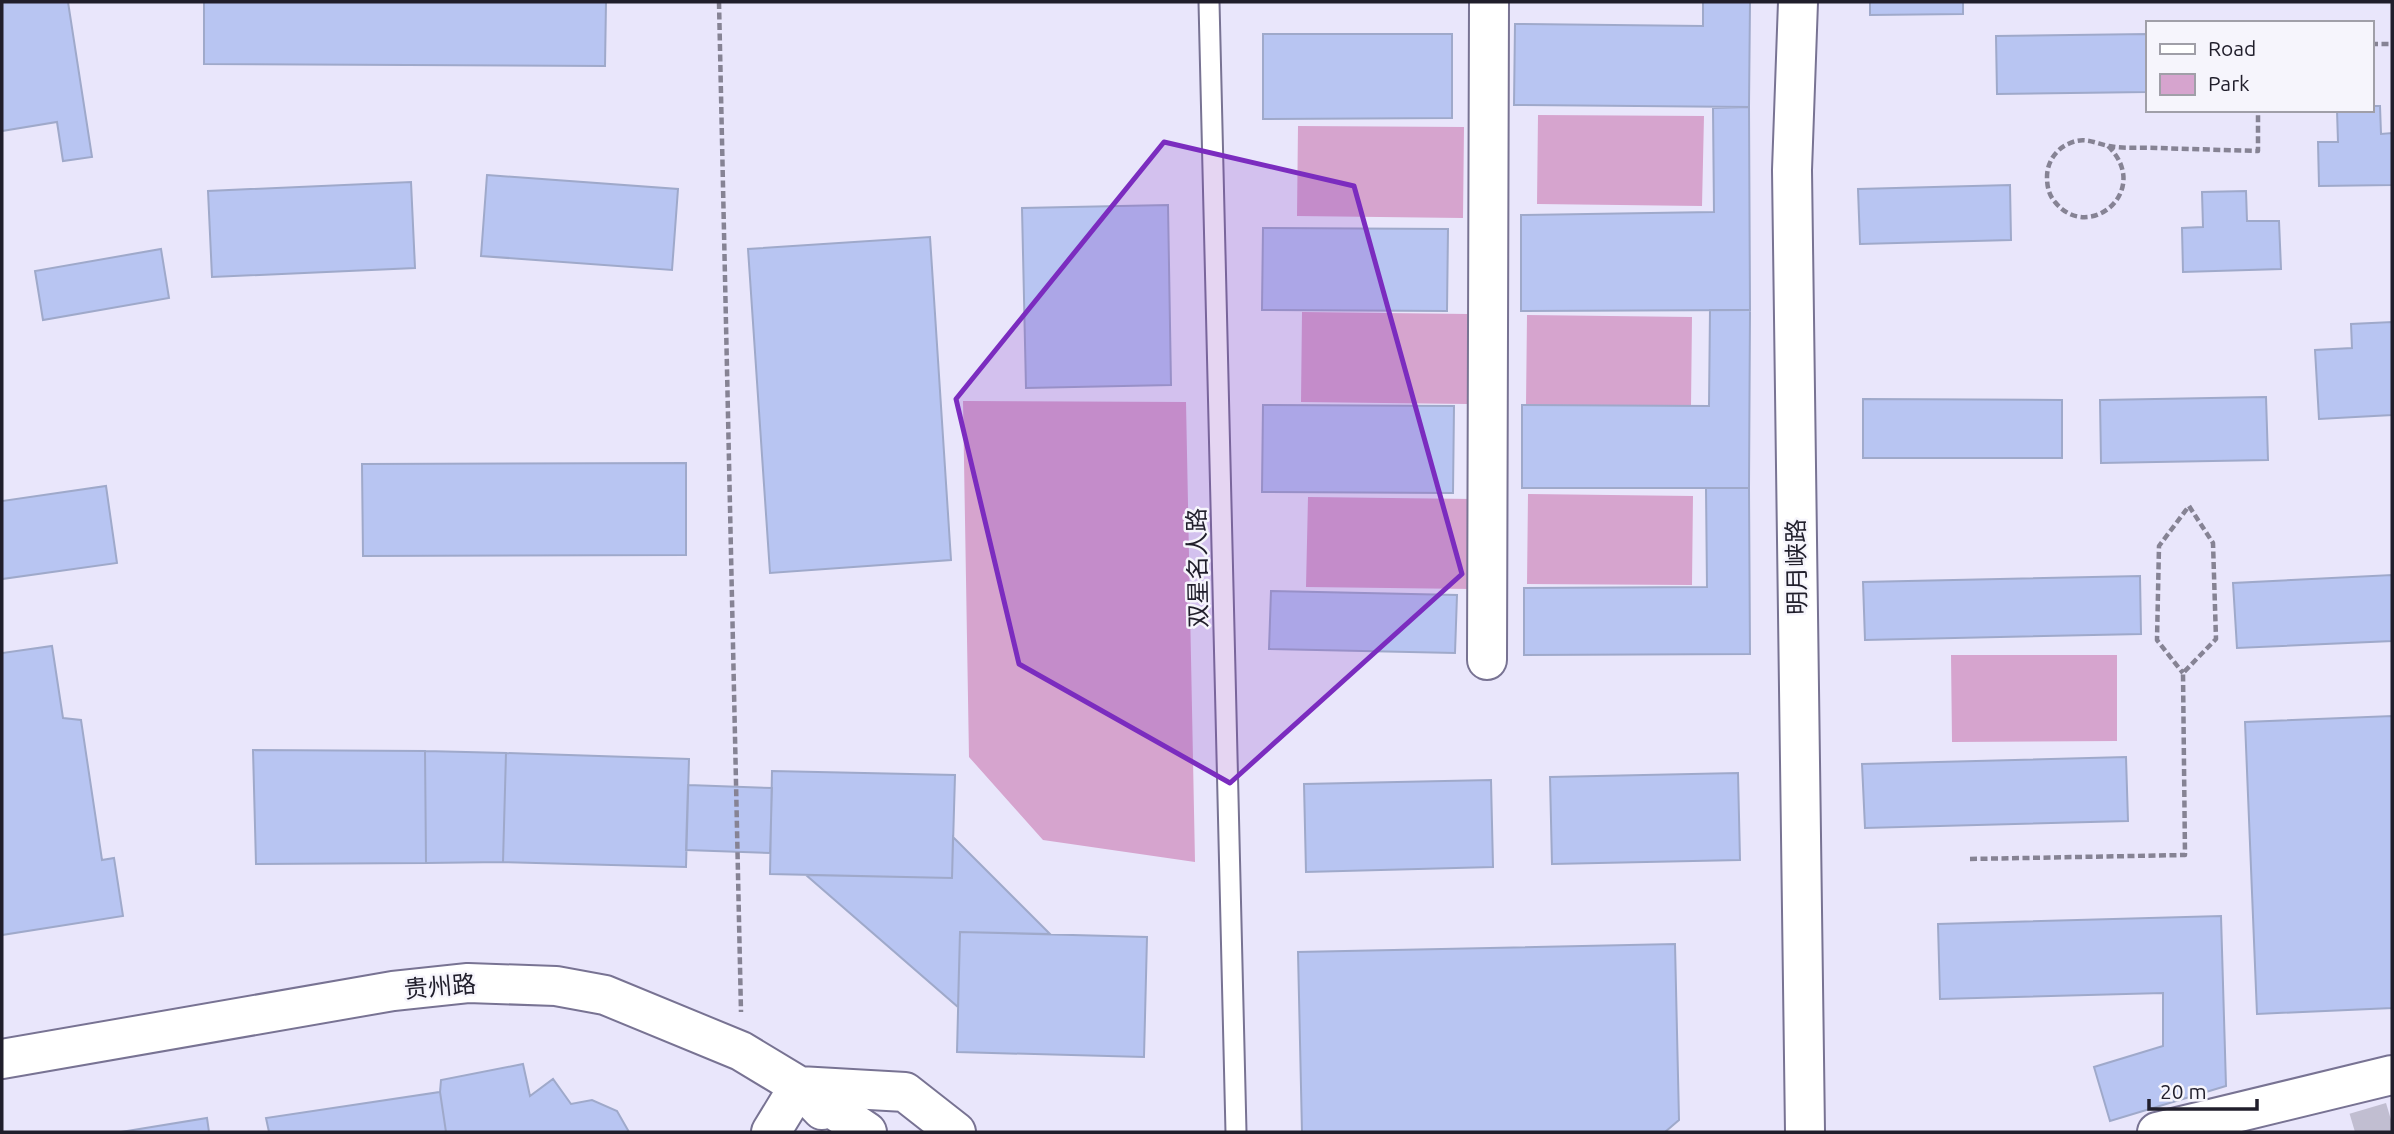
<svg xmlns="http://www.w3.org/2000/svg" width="2394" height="1134" font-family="Ubuntu,'Noto Sans SC',sans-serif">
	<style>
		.green { fill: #d6a4ce }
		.building { fill: #b8c5f2; stroke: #9fa9ca; stroke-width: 2 }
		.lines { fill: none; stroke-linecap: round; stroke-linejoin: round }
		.highway-tunnel { stroke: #c1bed1; stroke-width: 38; stroke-dasharray: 38 19; stroke-linecap: butt }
		.lane-casing { stroke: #787393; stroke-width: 23 }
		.street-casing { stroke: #787393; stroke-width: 42 }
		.secondary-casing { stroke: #787393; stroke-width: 42 }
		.highway-casing { stroke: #787393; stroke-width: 42 }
		.path { stroke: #868394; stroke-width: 4.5; stroke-dasharray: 7 3.5; stroke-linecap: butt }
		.lane { stroke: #fff; stroke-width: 19 }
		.street { stroke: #fff; stroke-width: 38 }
		.secondary { stroke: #fff; stroke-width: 38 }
		.highway { stroke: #fff; stroke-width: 38 }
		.marked { fill: #7b2cbf; fill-opacity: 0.2; stroke: #7b2cbf; stroke-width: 5; stroke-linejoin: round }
		.labels { text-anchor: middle; stroke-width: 5; stroke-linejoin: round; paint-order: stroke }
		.street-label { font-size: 24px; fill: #201e2b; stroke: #f6f5fc }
	</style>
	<rect width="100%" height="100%" fill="#e9e6fb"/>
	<path class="green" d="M 1538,115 L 1704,116 L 1702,206 L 1537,204 Z
		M 1298,126 L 1464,127 L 1463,218 L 1297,216 Z
		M 1302,312 L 1468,314 L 1467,404 L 1301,402 Z
		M 1527,315 L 1692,317 L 1691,407 L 1526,405 Z
		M 963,401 L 1186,402 L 1195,862 L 1043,840 L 969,757 Z
		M 1528,494 L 1693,496 L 1692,585 L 1527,584 Z
		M 1308,497 L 1473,499 L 1472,589 L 1306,587 Z
		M 1951,655 L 2117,655 L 2117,741 L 1952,742 Z"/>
	<path class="building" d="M 2,2 L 68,2 L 92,157 L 63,161 L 57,122 L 2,131 Z
		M 204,2 L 606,2 L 605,66 L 204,64 Z
		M 1703,2 L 1750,2 L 1749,107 L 1514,105 L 1515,24 L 1703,26 Z
		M 1870,2 L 1963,2 L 1963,14 L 1870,15 Z
		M 1263,34 L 1452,34 L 1452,118 L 1263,119 Z
		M 2147,34 L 2147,92 L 1997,94 L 1996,36 Z
		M 2371,106 L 2380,106 L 2381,134 L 2392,133 L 2392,185 L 2319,186 L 2318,142 L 2338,142 L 2337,110 L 2371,110 Z
		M 1749,107 L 1750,310 L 1521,311 L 1521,215 L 1714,212 L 1713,108 Z
		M 487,175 L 678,189 L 672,270 L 481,256 Z
		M 411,182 L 415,268 L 212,277 L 208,191 Z
		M 2010,185 L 2011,240 L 1860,244 L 1858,189 Z
		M 2246,191 L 2247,221 L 2279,221 L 2281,269 L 2183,272 L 2182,228 L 2203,227 L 2202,192 Z
		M 1168,205 L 1171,385 L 1026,388 L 1022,208 Z
		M 1263,228 L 1448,229 L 1447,311 L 1262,310 Z
		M 930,237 L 951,560 L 770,573 L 748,249 Z
		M 161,249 L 169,298 L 43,320 L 35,271 Z
		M 1710,310 L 1750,310 L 1749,488 L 1522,488 L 1522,405 L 1709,406 Z
		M 2392,322 L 2392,415 L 2319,419 L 2315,350 L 2352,348 L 2351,324 Z
		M 2266,397 L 2268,460 L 2101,463 L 2100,400 Z
		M 1863,399 L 2062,400 L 2062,458 L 1863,458 Z
		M 1263,405 L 1454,406 L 1453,493 L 1262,492 Z
		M 686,463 L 686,555 L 363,556 L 362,464 Z
		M 106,486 L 117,563 L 2,579 L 2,501 Z
		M 1706,488 L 1749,488 L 1750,654 L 1524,655 L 1524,588 L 1707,587 Z
		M 2392,575 L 2392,641 L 2237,648 L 2233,583 Z
		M 2140,576 L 2141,634 L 1865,640 L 1863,582 Z
		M 1271,591 L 1457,595 L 1455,653 L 1269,649 Z
		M 52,646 L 63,718 L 81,720 L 102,860 L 114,858 L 123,916 L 2,935 L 2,653 Z
		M 2392,716 L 2392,1008 L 2257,1014 L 2245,722 Z
		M 253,750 L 425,751 L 426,863 L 256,864 Z
		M 425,751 L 506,753 L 503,862 L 426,863 Z
		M 506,753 L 689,759 L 686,867 L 503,862 Z
		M 2126,757 L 2128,821 L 1865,828 L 1862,764 Z
		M 772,771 L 955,775 L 952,878 L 770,874 Z
		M 1738,773 L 1740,860 L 1552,864 L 1550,777 Z
		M 1491,780 L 1493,867 L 1306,872 L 1304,784 Z
		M 688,785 L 772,788 L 770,853 L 686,850 Z
		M 953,837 L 1050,934 L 960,932 L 958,1007 L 806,875 L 952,878 Z
		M 2221,916 L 2226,1086 L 2110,1121 L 2094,1067 L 2163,1046 L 2163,993 L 1940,999 L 1938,924 Z
		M 960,932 L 1147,937 L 1144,1057 L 957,1052 Z
		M 1675,944 L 1679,1120 L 1665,1132 L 1302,1132 L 1298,952 Z
		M 523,1064 L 530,1096 L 553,1079 L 571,1104 L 592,1100 L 617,1111 L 629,1132 L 446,1132 L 440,1092 L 441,1080 Z
		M 440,1092 L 446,1132 L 269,1132 L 266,1118 Z
		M 207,1118 L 209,1132 L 121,1132 Z"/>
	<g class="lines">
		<path class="highway-tunnel" d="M 2355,1132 L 2392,1121"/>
		<g class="lane-casing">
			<path id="lane" d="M 1209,2 L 1236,1132"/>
		</g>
		<g class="street-casing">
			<path id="street" d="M 1798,2 L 1792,170 L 1805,1132
				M 1487,660 L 1489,2
				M 771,1132 L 799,1086"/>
		</g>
		<g class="secondary-casing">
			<path id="secondary" d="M 2,1059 L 393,991 L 468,983 L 556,986 L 605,995 L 741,1051 L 799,1086 L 822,1110
				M 799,1086 L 905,1092 L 956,1132
				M 2157,1132 L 2392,1075"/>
		</g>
		<g class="highway-casing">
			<path id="highway" d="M 799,1086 L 867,1132"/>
		</g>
		<path class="path" d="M 719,2 L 741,1012
			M 2371,44 L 2392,44
			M 2108,146 C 2153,190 2089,244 2055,202 C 2049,195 2047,187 2047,177 C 2047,163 2055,150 2068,144 C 2084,136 2094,143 2109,146 C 2124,149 2141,147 2157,148 C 2190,149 2224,150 2258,151 L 2258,110
			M 1970,859 L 2185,855 L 2183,673 L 2216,639 L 2213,543 L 2189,506 L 2159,546 L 2157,640 L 2183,673"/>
		<use href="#lane" class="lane"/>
		<use href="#street" class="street"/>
		<use href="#secondary" class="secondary"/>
		<use href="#highway" class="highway"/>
	</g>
	<path class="marked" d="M 1164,142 L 1354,186 L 1462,574 L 1230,783 L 1019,664 L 956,399 Z"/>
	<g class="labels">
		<g class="street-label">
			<text transform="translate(1797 567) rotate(-91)" y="8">明月峡路</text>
			<text transform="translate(1198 568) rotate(-91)" y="8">双星名人路</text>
			<text transform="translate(440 987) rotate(-5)" y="8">贵州路</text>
		</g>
	</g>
	<rect width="2394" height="1134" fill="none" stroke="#201e2b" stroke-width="7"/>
	<rect x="2146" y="21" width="228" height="91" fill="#f6f5fc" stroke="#a09fa8" stroke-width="2"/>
	<rect x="2160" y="44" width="35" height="10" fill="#ffffff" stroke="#a09fa8" stroke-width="2"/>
	<text x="2208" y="56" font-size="21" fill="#201e2b">Road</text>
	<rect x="2160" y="74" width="35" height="21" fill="#d6a4ce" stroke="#a09fa8" stroke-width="2"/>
	<text x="2208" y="91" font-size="21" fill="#201e2b">Park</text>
	<path d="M2149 1099v10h108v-10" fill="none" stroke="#201e2b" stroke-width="3.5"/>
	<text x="2160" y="1099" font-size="21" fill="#201e2b" stroke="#f6f5fc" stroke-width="5" paint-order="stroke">20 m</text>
</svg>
